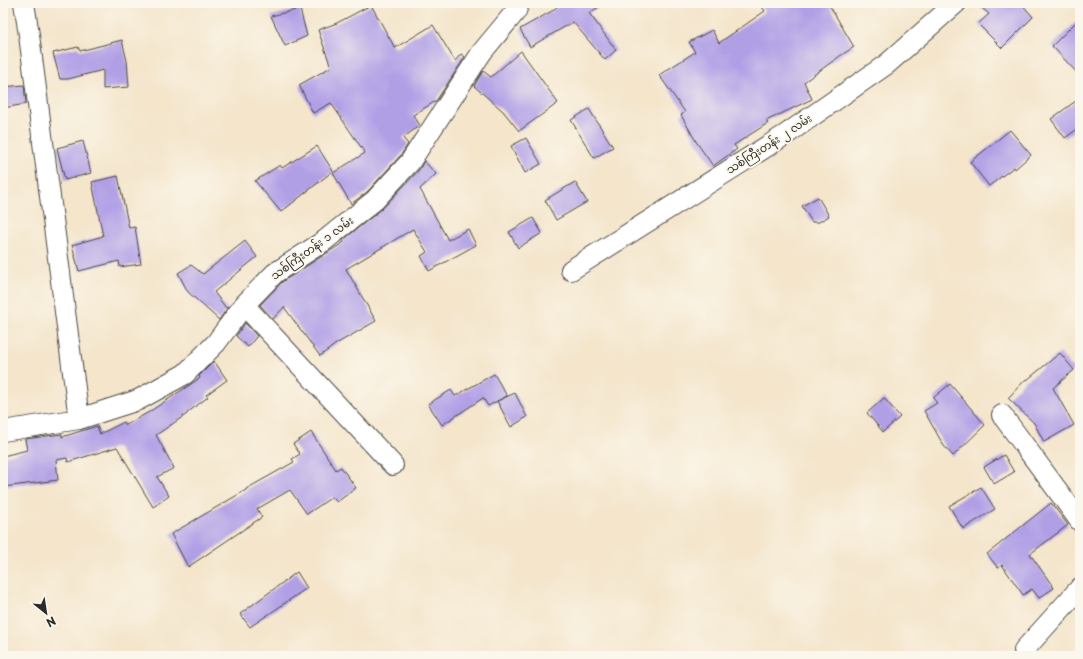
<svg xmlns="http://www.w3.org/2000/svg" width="1083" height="659" font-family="'Playpen Sans','Noto Sans Myanmar',sans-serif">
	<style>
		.building { fill: #b19fe6 }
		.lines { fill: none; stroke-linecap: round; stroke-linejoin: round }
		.street-casing { stroke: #494743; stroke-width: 22 }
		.street { stroke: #fff; stroke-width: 20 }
		.labels { text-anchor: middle; stroke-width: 4; stroke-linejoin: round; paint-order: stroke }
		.street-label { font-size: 11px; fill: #2b2b2b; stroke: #fbf7ec }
	</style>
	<rect width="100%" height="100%" fill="#fbf7ec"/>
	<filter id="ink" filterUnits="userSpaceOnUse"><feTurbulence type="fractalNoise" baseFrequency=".025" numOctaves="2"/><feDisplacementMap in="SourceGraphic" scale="8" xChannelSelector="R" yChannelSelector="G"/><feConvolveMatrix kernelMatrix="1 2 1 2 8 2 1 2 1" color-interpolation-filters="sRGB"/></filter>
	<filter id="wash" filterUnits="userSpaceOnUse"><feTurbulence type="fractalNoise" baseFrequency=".012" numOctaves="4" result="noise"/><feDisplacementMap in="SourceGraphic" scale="16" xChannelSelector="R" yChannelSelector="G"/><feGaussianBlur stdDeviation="0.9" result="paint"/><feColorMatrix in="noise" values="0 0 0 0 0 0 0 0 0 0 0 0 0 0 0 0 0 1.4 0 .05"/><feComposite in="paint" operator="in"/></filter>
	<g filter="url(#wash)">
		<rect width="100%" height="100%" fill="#f4e5cb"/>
		<g id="blocks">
			<path class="building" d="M 557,3 L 606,3 L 589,13 L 616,50 L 605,60 L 573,22 L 530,47 L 520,29 L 552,11 L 559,5 Z
				M 759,3 L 828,3 L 854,47 L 840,56 L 804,82 L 812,99 L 766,121 L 768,123 L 734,145 L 737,149 L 713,166 L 697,143 L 681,115 L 685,112 L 659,75 L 695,52 L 689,42 L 712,30 L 719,43 L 765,11 Z
				M 976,3 L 1021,3 L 1033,17 L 1002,48 L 978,24 L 989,14 Z
				M 371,5 L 395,48 L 433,25 L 455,61 L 461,54 L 465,57 L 436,101 L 413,115 L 420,125 L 403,138 L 408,144 L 401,155 L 367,192 L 351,204 L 333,173 L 365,153 L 331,103 L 313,113 L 299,85 L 331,67 L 318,30 L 337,23 Z
				M 300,9 L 307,36 L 285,46 L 271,16 Z
				M 1080,18 L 1080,76 L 1052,46 Z
				M 122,40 L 127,61 L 129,87 L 103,89 L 103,70 L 68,79 L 60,79 L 53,53 L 78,47 L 80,51 Z
				M 521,51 L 558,103 L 519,131 L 503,111 L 474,86 L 483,71 L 491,77 Z
				M 24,85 L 26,104 L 3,108 L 3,87 Z
				M 1080,98 L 1080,127 L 1065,138 L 1051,119 Z
				M 589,109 L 613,147 L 594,158 L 571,120 Z
				M 1010,130 L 1031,155 L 1015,169 L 1014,167 L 989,186 L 970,162 Z
				M 526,138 L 541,164 L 525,173 L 511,146 Z
				M 83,141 L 91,173 L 65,180 L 57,148 Z
				M 317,146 L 333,171 L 281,212 L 255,181 L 280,165 L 282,168 Z
				M 424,161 L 436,174 L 420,189 L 448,240 L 468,229 L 476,245 L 429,271 L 421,256 L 427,252 L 413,229 L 346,269 L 376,321 L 336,344 L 320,356 L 284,307 L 273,319 L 260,305 L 282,282 L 344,242 L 343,240 L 382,209 L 419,170 Z
				M 118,176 L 129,228 L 135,227 L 141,264 L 120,267 L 119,261 L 79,271 L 72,245 L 103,236 L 92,182 Z
				M 575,182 L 587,202 L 556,220 L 545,200 Z
				M 818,197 L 829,216 L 819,222 L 812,222 L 802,206 Z
				M 533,218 L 542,233 L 518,248 L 509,232 Z
				M 245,241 L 257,257 L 214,292 L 226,308 L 228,307 L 219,320 L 188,292 L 178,273 L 191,265 L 203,274 Z
				M 245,323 L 257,336 L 248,347 L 236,336 Z
				M 1060,353 L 1074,370 L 1053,388 L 1074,425 L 1044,442 L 1034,423 L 1008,398 L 1026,379 L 1027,380 Z
				M 214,361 L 227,380 L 206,395 L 208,397 L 187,413 L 187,414 L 156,435 L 174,468 L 157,477 L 169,496 L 153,507 L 117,447 L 68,462 L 67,458 L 56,460 L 58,480 L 3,487 L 3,456 L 27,450 L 25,439 L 62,434 L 62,437 L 97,426 L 100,434 L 124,422 L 126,425 L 149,412 L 200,378 L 199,376 Z
				M 494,374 L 507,396 L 488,406 L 483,398 L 442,425 L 428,404 L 451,390 L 455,396 Z
				M 950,384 L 985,425 L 953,456 L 944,446 L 924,411 L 937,403 L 933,398 Z
				M 515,393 L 527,417 L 511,427 L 497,401 Z
				M 884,398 L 900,417 L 883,432 L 867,413 Z
				M 311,432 L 336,470 L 341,467 L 356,488 L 337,502 L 332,497 L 307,514 L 290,490 L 257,509 L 262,517 L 188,567 L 171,534 L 246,490 L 246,489 L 294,462 L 292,459 L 300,454 L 293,444 Z
				M 1004,455 L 1014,472 L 994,484 L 984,467 Z
				M 981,487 L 995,509 L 963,529 L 949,506 Z
				M 1051,503 L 1068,525 L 1030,554 L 1054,588 L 1039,598 L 1032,589 L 1023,595 L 1002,565 L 998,568 L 987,554 Z
				M 297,572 L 307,588 L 250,627 L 240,614 Z"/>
		</g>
	</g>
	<g filter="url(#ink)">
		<use href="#blocks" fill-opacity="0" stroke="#494743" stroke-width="1"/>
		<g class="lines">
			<g class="street-casing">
				<path id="street" d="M 24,3 L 29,35 L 79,419
					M 571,270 L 785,135 L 887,64 L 956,3
					M 244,305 L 393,465
					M 1002,415 L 1080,521
					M 3,431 L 79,419 L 138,400 L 185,374 L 216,343 L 244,305 L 275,273 L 324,241 L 375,200 L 410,162 L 482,52 L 516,11 L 519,3
					M 1024,650 L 1080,588"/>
			</g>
			<use href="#street" class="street"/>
		</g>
	</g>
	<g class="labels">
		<g class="street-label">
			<text transform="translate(769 144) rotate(-33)" y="4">သစ်ကြီးတန်း ၂ လမ်း</text>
			<text transform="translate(312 248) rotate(-36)" y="4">သစ်ကြီးတန်း ၁ လမ်း</text>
		</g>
	</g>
	<rect width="1083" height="659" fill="none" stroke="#fbf7ec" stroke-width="16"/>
	<g transform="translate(46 613) rotate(150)" stroke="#fbf7ec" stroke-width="3" paint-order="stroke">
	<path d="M0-3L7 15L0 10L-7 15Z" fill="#2b2b2b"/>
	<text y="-6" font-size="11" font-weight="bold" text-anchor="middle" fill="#2b2b2b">N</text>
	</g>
</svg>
